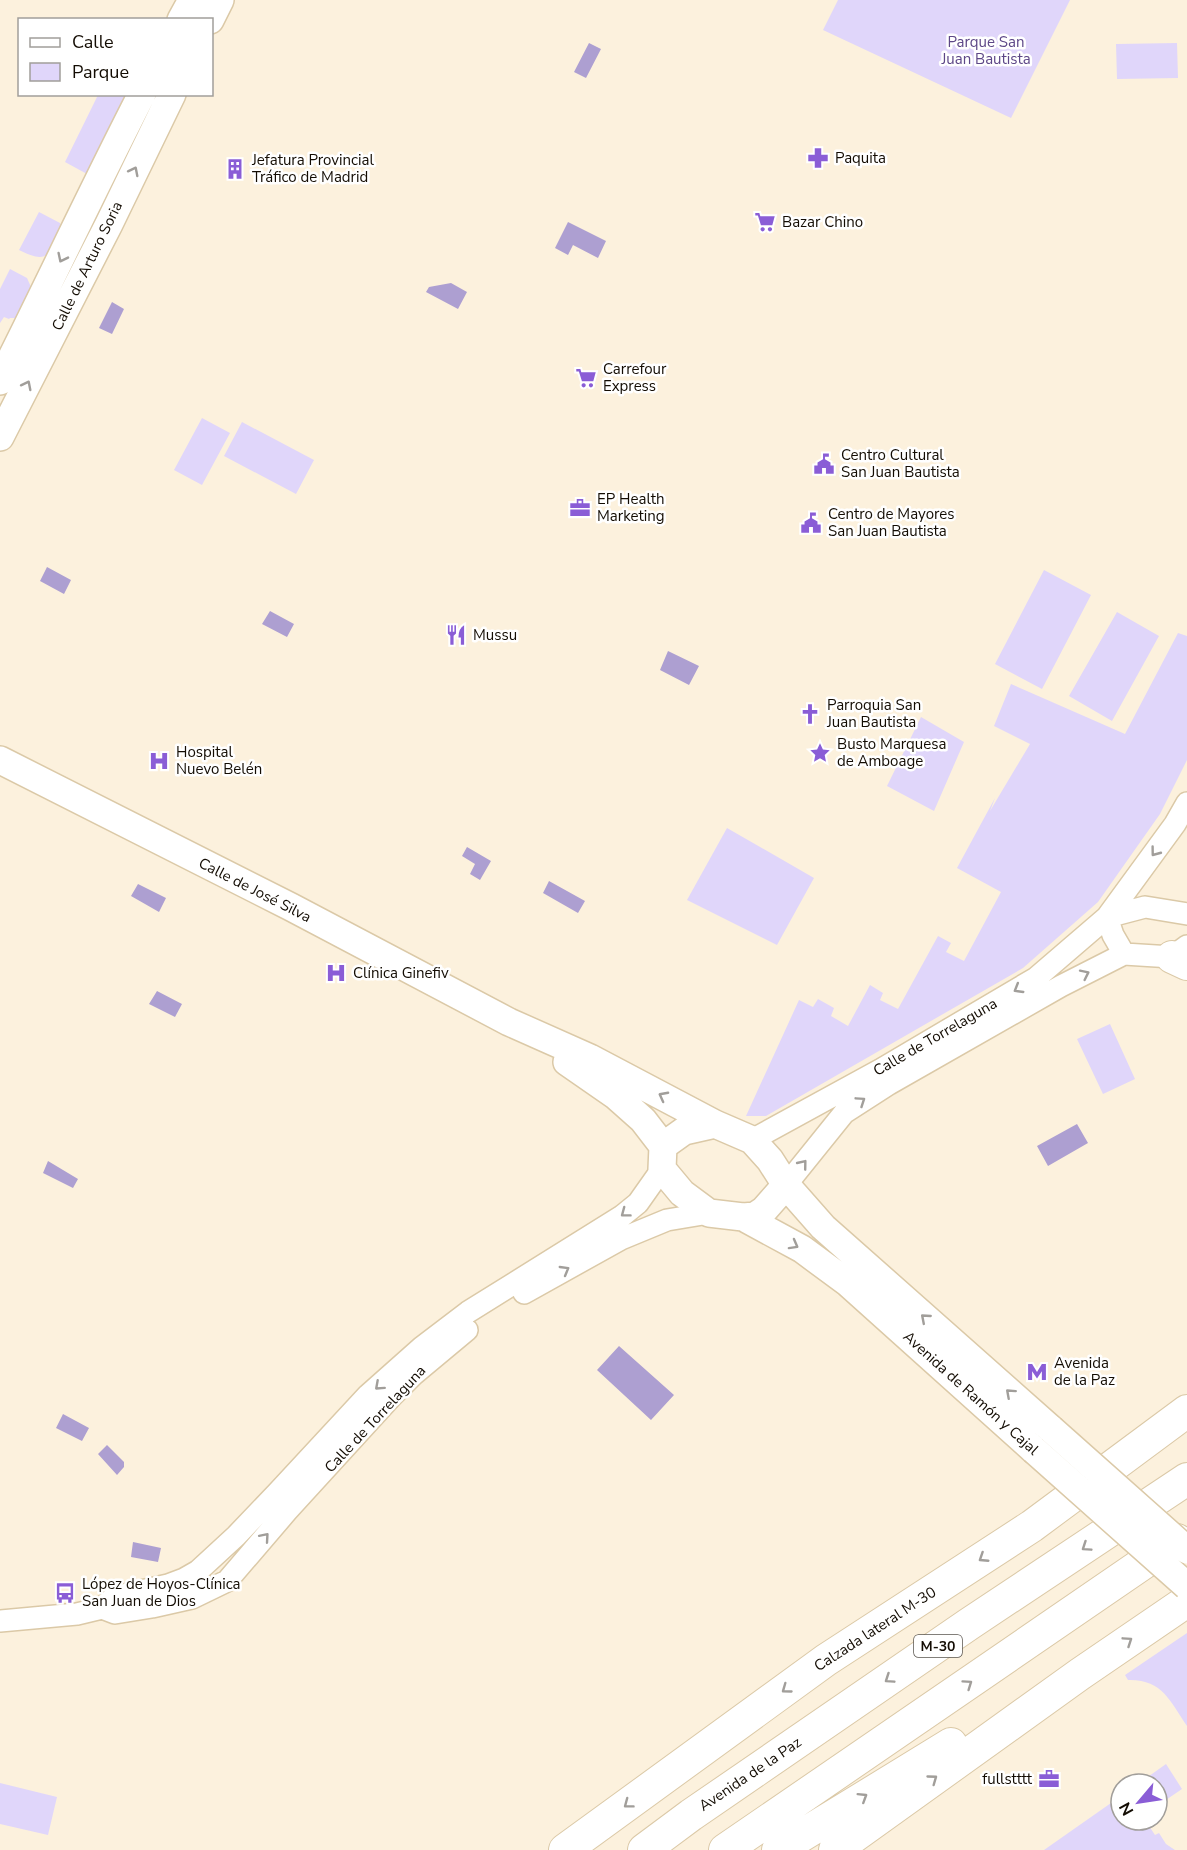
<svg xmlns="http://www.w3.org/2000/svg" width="1187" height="1850" font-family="'Nunito Sans',sans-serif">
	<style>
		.green { fill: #e0d6fa }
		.water { fill: #ad9fd1 }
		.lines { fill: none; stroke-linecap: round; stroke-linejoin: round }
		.minor-casing { stroke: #dbc9a7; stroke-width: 24 }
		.major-casing { stroke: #dbc9a7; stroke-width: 30 }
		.highway-casing { stroke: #dbc9a7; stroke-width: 34 }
		.minor { stroke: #fff; stroke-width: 21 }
		.major { stroke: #fff; stroke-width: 27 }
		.highway { stroke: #fff; stroke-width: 32 }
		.major-bridge-casing { stroke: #dbc9a7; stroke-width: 30; stroke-linecap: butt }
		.major-bridge { stroke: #fff; stroke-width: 27 }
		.oneway { stroke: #a19e9a }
		.labels { text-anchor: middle; stroke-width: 5; stroke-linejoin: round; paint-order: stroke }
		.shield { fill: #fff; stroke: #5a554f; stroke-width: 1.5 }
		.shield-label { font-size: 14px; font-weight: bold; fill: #130c03 }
		.park-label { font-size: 15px; fill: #5d4787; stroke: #fff }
		.poi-label { font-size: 15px; fill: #130c03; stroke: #fff; text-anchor: start }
		.street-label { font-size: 15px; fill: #130c03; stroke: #fff }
	</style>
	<rect width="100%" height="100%" fill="#fcf1dd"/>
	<path class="green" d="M 838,0 L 1070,0 L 1011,118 L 823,30 Z
		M 1177,43 L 1178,78 L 1117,79 L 1116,44 Z
		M 98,95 L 127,95 L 87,174 L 65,162 Z
		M 39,212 L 60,223 L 61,226 C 48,253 51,266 19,250 Z
		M 10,269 L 27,278 L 31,287 L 17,318 L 10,318 L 9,319 L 4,317 L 0,323 L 0,289 Z
		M 202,418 L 230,433 L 202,485 L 174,470 Z
		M 242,422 L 314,460 L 296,494 L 224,456 Z
		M 1044,570 L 1091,595 L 1042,689 L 995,664 Z
		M 1117,612 L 1159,636 L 1112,721 L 1069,696 Z
		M 1178,633 L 1187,636 L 1187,760 L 1160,814 L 1098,902 L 1023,968 L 766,1116 L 746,1116 L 799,1000 L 813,1007 L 818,999 L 834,1008 L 831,1016 L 848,1026 L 870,985 L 883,993 L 880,1000 L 898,1009 L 938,936 L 951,943 L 946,952 L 964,961 L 1001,892 L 957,868 L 995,798 L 990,811 L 1030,744 L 994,726 L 1011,684 L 1125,734 Z
		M 921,717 L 964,742 L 934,811 L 887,786 Z
		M 727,828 L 814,878 L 777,945 L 687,900 Z
		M 1110,1024 L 1135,1079 L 1103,1094 L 1077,1039 Z
		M 1187,1633 L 1187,1726 C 1170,1701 1162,1679 1128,1680 L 1125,1675 Z
		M 1166,1764 L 1182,1789 L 1157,1806 L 1157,1784 L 1138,1784 Z
		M 0,1783 L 57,1797 L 48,1835 L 0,1824 Z
		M 1121,1796 L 1121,1820 L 1145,1820 L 1155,1835 L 1159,1833 L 1166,1844 L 1175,1850 L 1044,1850 Z"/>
	<path class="water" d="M 589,43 L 601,49 L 586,78 L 574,72 Z
		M 568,222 L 606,241 L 598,258 L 573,245 L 568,255 L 555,248 Z
		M 451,283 L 467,292 L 458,309 L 426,292 L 429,287 Z
		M 112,302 L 124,309 L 112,334 L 99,328 Z
		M 47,567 L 71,580 L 64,594 L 40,581 Z
		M 270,611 L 294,624 L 287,637 L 262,624 Z
		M 668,651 L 699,666 L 689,685 L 660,670 Z
		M 467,847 L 491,861 L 480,880 L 470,874 L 475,864 L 462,856 Z
		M 549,881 L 585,901 L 578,913 L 543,893 Z
		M 138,884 L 166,898 L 159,912 L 131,896 Z
		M 157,991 L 182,1004 L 175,1017 L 149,1004 Z
		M 1077,1124 L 1088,1143 L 1048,1166 L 1037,1146 Z
		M 48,1161 L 78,1179 L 73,1188 L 43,1173 Z
		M 619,1346 L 674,1395 L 651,1420 L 597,1370 Z
		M 63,1414 L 89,1428 L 82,1441 L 56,1428 Z
		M 107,1445 L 124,1462 L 124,1467 L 117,1475 L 98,1454 Z
		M 133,1542 L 161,1548 L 158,1562 L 131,1557 Z"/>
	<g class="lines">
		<g class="minor-casing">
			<path id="minor" d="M 1124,954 L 1113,935 L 1107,917 L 1145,907 L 1187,914
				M 752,1140 L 880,1070 L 1036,978 L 1107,917 L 1175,824 L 1187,803
				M 786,1185 L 844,1113 L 889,1084 L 1061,986 L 1124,954 L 1172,957 L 1187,946
				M 524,1293 L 621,1239 L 667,1220 L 709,1213
				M 102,1608 L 115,1613 L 152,1607 L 192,1598 L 227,1581 L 287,1511 L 393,1395 L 413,1375 L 467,1330
				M 0,1621 L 77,1614 L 102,1608 L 114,1597 L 168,1585 L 184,1579 L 198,1571 L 236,1536 L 278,1492 L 368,1395 L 422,1347 L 468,1312 L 622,1216 L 638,1203 L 662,1169"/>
		</g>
		<g class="major-casing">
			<path id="major" d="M 181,20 L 192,0
				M 210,20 L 220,0
				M 0,381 C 48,286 93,189 142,94
				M 0,437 L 109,224 L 172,94
				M 0,760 L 291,907 L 509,1022 L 590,1058 L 715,1124 L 752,1140 L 770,1160 L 786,1185 L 823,1227 L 1051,1429
				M 567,1062 L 616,1096 L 643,1120 L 663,1146
				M 663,1146 L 662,1169 L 682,1193 L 709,1213 L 743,1217 L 755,1216 L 764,1210 L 786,1185
				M 663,1146 L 684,1131 L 715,1124
				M 743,1217 L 802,1249 L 848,1283 L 1034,1450"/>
		</g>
		<g class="highway-casing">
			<path id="highway" d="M 1172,957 L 1187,964
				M 565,1850 L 826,1660 L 1032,1526 L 1187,1411
				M 644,1850 L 691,1815 L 969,1624 L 1187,1479
				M 725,1850 L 1177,1540
				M 778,1850 L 951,1744
				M 835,1850 L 1080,1674 L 1187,1601"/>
		</g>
		<use href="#minor" class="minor"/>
		<use href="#major" class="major"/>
		<use href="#highway" class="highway"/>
		<g class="major-bridge-casing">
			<path id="major-bridge" d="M 1051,1429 L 1187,1550
				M 1034,1450 L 1187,1586"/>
		</g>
		<use href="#major-bridge" class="major-bridge"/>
	</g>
	<defs><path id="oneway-chevron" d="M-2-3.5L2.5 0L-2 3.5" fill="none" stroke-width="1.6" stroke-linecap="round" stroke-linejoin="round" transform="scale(1.5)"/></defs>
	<g class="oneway">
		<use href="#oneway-chevron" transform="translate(134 171) rotate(-63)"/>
		<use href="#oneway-chevron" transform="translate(62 258) rotate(116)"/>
		<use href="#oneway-chevron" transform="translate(27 385) rotate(-63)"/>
		<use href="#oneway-chevron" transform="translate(1155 852) rotate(127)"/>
		<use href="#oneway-chevron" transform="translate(1085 974) rotate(-26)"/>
		<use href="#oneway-chevron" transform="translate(1018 989) rotate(149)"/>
		<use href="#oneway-chevron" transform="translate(663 1096) rotate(-152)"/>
		<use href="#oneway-chevron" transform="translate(861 1101) rotate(-34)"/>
		<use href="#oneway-chevron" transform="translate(803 1164) rotate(-51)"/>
		<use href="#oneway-chevron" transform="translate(625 1213) rotate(143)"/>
		<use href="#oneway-chevron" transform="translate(794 1245) rotate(29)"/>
		<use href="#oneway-chevron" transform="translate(565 1270) rotate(-30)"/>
		<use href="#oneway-chevron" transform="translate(925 1318) rotate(-139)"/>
		<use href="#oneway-chevron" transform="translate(379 1386) rotate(138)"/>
		<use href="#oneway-chevron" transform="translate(1010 1393) rotate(-138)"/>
		<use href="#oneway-chevron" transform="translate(265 1537) rotate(-49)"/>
		<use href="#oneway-chevron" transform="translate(1086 1547) rotate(146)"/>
		<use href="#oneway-chevron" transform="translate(983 1558) rotate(147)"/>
		<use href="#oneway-chevron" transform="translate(1128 1641) rotate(-34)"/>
		<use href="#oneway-chevron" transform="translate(889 1679) rotate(146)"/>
		<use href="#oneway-chevron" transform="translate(968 1684) rotate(-35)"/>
		<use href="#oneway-chevron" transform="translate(786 1689) rotate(144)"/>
		<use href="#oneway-chevron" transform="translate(933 1779) rotate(-36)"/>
		<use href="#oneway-chevron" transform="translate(863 1797) rotate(-32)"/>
		<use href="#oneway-chevron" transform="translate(628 1804) rotate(143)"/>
	</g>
	<defs>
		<g id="pharmacy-bare" transform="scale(1.62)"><path d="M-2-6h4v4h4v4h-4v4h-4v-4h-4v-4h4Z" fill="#8a5dd6" stroke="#fff" stroke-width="2.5" paint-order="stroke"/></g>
		<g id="building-bare" transform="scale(1.62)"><path d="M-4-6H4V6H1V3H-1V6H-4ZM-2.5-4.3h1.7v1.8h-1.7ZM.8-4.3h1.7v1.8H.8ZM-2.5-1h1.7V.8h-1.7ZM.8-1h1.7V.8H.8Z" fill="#8a5dd6" stroke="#fff" stroke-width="2.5" paint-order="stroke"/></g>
		<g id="supermarket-bare" transform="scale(1.62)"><path d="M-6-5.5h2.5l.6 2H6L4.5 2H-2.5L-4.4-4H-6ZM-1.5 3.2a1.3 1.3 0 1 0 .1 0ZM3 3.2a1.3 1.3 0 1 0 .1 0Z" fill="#8a5dd6" stroke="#fff" stroke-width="2.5" paint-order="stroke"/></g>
		<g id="civic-bare" transform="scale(1.62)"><path d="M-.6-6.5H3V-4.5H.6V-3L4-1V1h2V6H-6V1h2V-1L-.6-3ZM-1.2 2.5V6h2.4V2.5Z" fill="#8a5dd6" stroke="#fff" stroke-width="2.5" paint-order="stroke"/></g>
		<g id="office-bare" transform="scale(1.62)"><path d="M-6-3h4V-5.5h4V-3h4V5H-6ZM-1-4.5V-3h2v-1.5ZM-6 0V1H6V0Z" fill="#8a5dd6" stroke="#fff" stroke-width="2.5" paint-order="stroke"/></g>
		<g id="restaurant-bare" transform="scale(1.62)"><path d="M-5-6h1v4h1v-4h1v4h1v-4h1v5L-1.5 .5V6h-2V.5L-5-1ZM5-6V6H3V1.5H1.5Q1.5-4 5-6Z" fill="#8a5dd6" stroke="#fff" stroke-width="2.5" paint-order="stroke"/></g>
		<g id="church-bare" transform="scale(1.62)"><path d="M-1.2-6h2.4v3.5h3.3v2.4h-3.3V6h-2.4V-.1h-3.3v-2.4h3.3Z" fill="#8a5dd6" stroke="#fff" stroke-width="2.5" paint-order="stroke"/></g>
		<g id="sight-bare" transform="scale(1.62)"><path d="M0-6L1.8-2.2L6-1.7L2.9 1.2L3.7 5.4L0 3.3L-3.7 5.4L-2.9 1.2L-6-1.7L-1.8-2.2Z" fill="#8a5dd6" stroke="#fff" stroke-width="2.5" paint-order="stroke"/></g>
		<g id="hospital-bare" transform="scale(1.62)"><path d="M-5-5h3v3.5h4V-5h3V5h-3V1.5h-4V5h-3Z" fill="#8a5dd6" stroke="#fff" stroke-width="2.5" paint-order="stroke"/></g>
		<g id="metro-bare" transform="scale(1.62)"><path d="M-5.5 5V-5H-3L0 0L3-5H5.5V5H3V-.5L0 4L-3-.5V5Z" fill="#8a5dd6" stroke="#fff" stroke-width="2.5" paint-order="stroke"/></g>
		<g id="bus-bare" transform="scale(1.62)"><path d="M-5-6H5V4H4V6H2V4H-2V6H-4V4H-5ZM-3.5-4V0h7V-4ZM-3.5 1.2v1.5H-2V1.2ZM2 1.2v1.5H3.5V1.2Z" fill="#8a5dd6" stroke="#fff" stroke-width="2.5" paint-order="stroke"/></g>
	</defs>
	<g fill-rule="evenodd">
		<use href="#pharmacy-bare" x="818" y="158"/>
		<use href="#building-bare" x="235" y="169"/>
		<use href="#supermarket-bare" x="765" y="222"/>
		<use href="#supermarket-bare" x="586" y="378"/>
		<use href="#civic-bare" x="824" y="464"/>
		<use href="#office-bare" x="580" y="508"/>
		<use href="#civic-bare" x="811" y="523"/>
		<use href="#restaurant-bare" x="456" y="635"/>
		<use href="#church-bare" x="810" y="714"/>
		<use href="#sight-bare" x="820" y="753"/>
		<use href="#hospital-bare" x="159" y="761"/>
		<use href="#hospital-bare" x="336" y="973"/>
		<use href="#metro-bare" x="1037" y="1372"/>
		<use href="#bus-bare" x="65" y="1593"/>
		<use href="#office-bare" x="1049" y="1779"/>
	</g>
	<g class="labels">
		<rect class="shield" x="914" y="1635" width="48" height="22" rx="4.5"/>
		<g class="shield-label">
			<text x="938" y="1651">M-30</text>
		</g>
		<g class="park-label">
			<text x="986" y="47">Parque San<tspan x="986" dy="17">Juan Bautista</tspan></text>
		</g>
		<g class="poi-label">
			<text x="835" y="163">Paquita</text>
			<text x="252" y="165">Jefatura Provincial<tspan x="252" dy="17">Tráfico de Madrid</tspan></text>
			<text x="782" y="227">Bazar Chino</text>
			<text x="603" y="374">Carrefour<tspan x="603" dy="17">Express</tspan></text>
			<text x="841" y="460">Centro Cultural<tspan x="841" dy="17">San Juan Bautista</tspan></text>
			<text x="597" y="504">EP Health<tspan x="597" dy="17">Marketing</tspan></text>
			<text x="828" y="519">Centro de Mayores<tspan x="828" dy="17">San Juan Bautista</tspan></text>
			<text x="473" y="640">Mussu</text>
			<text x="827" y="710">Parroquia San<tspan x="827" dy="17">Juan Bautista</tspan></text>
			<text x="837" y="749">Busto Marquesa<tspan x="837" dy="17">de Amboage</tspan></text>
			<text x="176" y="757">Hospital<tspan x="176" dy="17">Nuevo Belén</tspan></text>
			<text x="353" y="978">Clínica Ginefiv</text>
			<text x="1054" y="1368">Avenida<tspan x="1054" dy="17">de la Paz</tspan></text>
			<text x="82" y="1589">López de Hoyos-Clínica<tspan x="82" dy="17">San Juan de Dios</tspan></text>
			<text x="1032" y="1784" text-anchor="end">fullstttt</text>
		</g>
		<g class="street-label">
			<text transform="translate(87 266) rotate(-64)" y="5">Calle de Arturo Soria</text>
			<text transform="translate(255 890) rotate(27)" y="5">Calle de José Silva</text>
			<text transform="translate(935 1037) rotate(-30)" y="5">Calle de Torrelaguna</text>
			<text transform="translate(971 1393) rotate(42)" y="5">Avenida de Ramón y Cajal</text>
			<text transform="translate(375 1419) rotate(-47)" y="5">Calle de Torrelaguna</text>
			<text transform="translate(875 1629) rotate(-33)" y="5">Calzada lateral M-30</text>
			<text transform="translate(750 1774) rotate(-34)" y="5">Avenida de la Paz</text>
		</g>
	</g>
	<rect x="18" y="18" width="195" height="78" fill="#ffffff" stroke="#a19e9a" stroke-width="1.5"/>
	<rect x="30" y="38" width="30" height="9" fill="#ffffff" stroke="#a19e9a" stroke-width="1.5"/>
	<text x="72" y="48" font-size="18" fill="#130c03">Calle</text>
	<rect x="30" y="63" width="30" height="18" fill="#e0d6fa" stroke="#a19e9a" stroke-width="1.5"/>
	<text x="72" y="78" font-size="18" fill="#130c03">Parque</text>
	<g transform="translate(1139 1802) rotate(241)"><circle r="28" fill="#ffffff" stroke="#a19e9a" stroke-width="1.5"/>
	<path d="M0-4.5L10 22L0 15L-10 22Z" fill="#8a5dd6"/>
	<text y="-9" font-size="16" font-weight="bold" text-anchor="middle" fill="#130c03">N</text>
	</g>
</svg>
